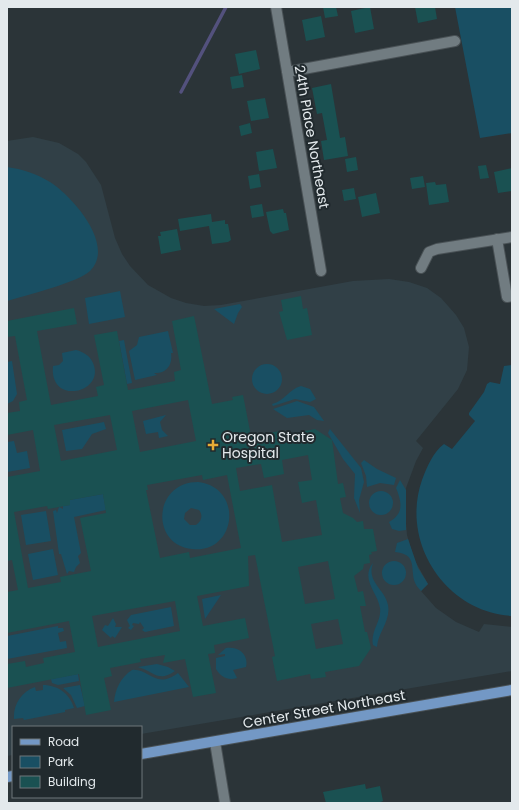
<svg xmlns="http://www.w3.org/2000/svg" width="519" height="810" font-family="Poppins,sans-serif">
	<style>
		.built { fill: #314047 }
		.green { fill: #194f63; fill-rule: evenodd }
		.lines { fill: none; stroke-linecap: round; stroke-linejoin: round }
		.stream { stroke: #53517d; stroke-width: 3.5 }
		.building { fill: #1a5152; fill-rule: evenodd }
		.minor-casing { stroke: #495155; stroke-width: 12 }
		.major-casing { stroke: #495155; stroke-width: 12 }
		.minor { stroke: #717c81; stroke-width: 10 }
		.major { stroke: #7398c5; stroke-width: 10 }
		.poi-dot { fill: #e7ac36; stroke: #212a2e; stroke-width: 1.5 }
		.labels { text-anchor: middle; stroke-width: 4; stroke-linejoin: round; paint-order: stroke }
		.street-label { font-size: 14px; fill: #e3e9ec; stroke: #212a2e }
		.poi-label { font-size: 14px; fill: #e3e9ec; stroke: #212a2e; text-anchor: start }
	</style>
	<rect width="100%" height="100%" fill="#2b3438"/>
	<path class="built" d="M 33,137 L 59,143 L 78,154 L 86,162 L 101,185 L 115,238 L 122,254 L 130,266 L 148,285 L 171,298 L 186,303 L 204,306 L 221,305 L 353,281 L 389,279 L 409,282 L 427,288 L 441,298 L 456,315 L 464,328 L 469,347 L 467,370 L 458,389 L 416,441 L 423,448 L 416,461 L 406,488 L 405,512 L 407,535 L 414,559 L 428,584 L 421,591 L 436,608 L 456,622 L 479,632 L 484,624 L 512,627 L 512,671 L 141,734 L 141,727 L 13,727 L 13,755 L 7,756 L 7,141 Z"/>
	<path class="green" d="M 455,7 L 512,7 L 512,133 L 480,138 Z
		M 7,167 C 22,169 37,174 50,182 C 72,196 116,245 90,271 C 79,282 24,296 7,301 Z
		M 120,291 L 125,317 L 89,324 L 85,298 Z
		M 240,304 L 242,307 L 238,313 L 234,324 L 214,309 Z
		M 168,331 L 173,353 L 171,353 C 173,365 166,374 154,373 L 157,375 L 135,380 L 129,351 L 137,345 L 139,337 Z
		M 124,340 L 132,383 L 127,384 L 119,341 Z
		M 76,350 C 84,352 90,356 93,363 C 106,393 49,406 53,366 L 59,365 L 63,361 L 62,353 Z
		M 12,361 L 17,394 L 13,401 L 7,404 L 7,362 Z
		M252 379a15 15 0 1 1 30 0a15 15 0 1 1-30 0Z
		M 512,365 L 512,616 C 446,612 400,543 422,480 C 427,467 433,452 444,444 L 452,449 L 475,421 L 469,415 L 469,413 L 484,392 L 487,384 L 490,382 L 500,384 L 504,366 Z
		M 301,386 L 310,389 L 316,399 L 310,402 L 295,399 L 273,406 L 272,404 C 285,401 289,389 301,386 Z
		M 297,401 L 314,407 L 324,421 L 317,420 L 309,415 L 287,418 L 273,409 Z
		M 166,415 L 160,422 L 162,430 L 168,436 L 159,438 L 158,432 L 146,434 L 143,421 Z
		M 104,422 L 106,429 L 92,434 L 82,449 L 66,451 L 62,430 Z
		M 330,429 L 361,468 L 364,482 L 359,500 L 360,513 L 354,498 L 355,474 L 343,459 L 328,433 Z
		M 14,441 L 17,453 L 27,451 L 30,468 L 7,472 L 7,442 Z
		M 364,460 L 377,469 L 396,478 L 394,485 L 380,483 L 367,487 L 366,476 L 361,463 Z
		M 400,480 L 406,490 L 406,530 L 399,531 L 392,529 L 389,522 C 404,514 402,502 396,488 Z
		M 198,482 C 244,487 237,554 192,549 C 150,545 153,482 198,482 ZM 191,508 L 199,510 C 203,515 202,521 196,525 L 190,525 L 184,519 L 185,513 Z
		M369 503a12 12 0 1 1 24 0a12 12 0 1 1-24 0Z
		M 103,494 L 106,510 L 74,517 L 81,553 L 78,556 L 80,563 L 76,567 L 74,572 L 69,571 L 67,574 L 61,554 L 59,554 L 53,511 L 56,510 L 57,513 L 59,507 L 63,509 L 63,506 L 70,505 L 69,500 Z
		M 46,511 L 51,541 L 26,545 L 21,515 Z
		M 408,539 L 418,568 L 428,584 L 421,591 C 418,588 415,584 414,580 C 411,566 416,554 395,552 L 397,543 Z
		M 53,549 L 58,575 L 33,580 L 28,554 Z
		M382 573a12 12 0 1 1 24 0a12 12 0 1 1-24 0Z
		M 373,563 C 366,582 385,589 388,605 C 391,621 378,632 377,647 L 373,645 C 370,631 382,621 380,608 C 378,593 360,579 373,563 Z
		M 221,595 L 205,619 L 202,599 Z
		M 171,607 L 174,626 L 145,632 L 142,630 L 144,628 L 140,622 L 139,624 L 133,623 L 132,625 L 134,626 L 131,630 L 128,628 L 130,626 L 127,620 L 131,615 Z
		M 113,618 L 116,624 L 115,627 L 122,627 L 115,638 L 112,636 L 111,638 L 102,630 L 105,625 L 108,626 Z
		M 58,626 L 58,628 L 63,628 L 64,631 L 58,633 L 60,642 L 66,641 L 67,648 L 7,659 L 7,636 Z
		M 226,648 C 238,646 249,654 246,667 L 233,670 L 237,678 C 228,681 221,677 216,669 L 216,658 L 225,656 L 225,654 L 218,655 Z
		M 157,664 L 168,667 L 175,671 C 158,683 153,671 138,667 Z
		M 132,670 C 149,668 155,690 178,673 L 189,687 L 114,702 C 115,689 121,677 132,670 Z
		M 78,674 L 79,681 L 58,685 L 52,683 L 51,679 Z
		M 43,685 C 58,685 70,694 74,708 L 65,710 L 65,712 L 24,720 L 23,718 L 14,719 C 13,705 21,692 35,687 L 36,691 L 43,690 Z
		M 80,685 L 85,706 L 77,708 L 71,695 L 63,688 Z"/>
	<g class="lines">
		<path class="stream" d="M 181,92 L 226,7"/>
	</g>
	<path class="building" d="M 323,7 L 336,7 L 338,16 L 325,18 Z
		M 370,7 L 374,29 L 355,33 L 351,11 Z
		M 415,7 L 435,7 L 437,19 L 418,23 Z
		M 321,16 L 325,37 L 306,41 L 302,20 Z
		M 256,50 L 260,69 L 239,74 L 235,54 Z
		M 242,75 L 244,87 L 232,89 L 230,77 Z
		M 331,84 L 340,138 L 345,137 L 348,156 L 324,160 L 321,141 L 327,140 L 322,113 L 317,114 L 312,88 Z
		M 265,98 L 269,118 L 251,121 L 247,101 Z
		M 250,123 L 252,133 L 241,136 L 239,126 Z
		M 273,149 L 277,168 L 259,171 L 256,152 Z
		M 356,157 L 358,170 L 347,172 L 345,159 Z
		M 486,165 L 489,178 L 480,179 L 478,166 Z
		M 512,168 L 512,191 L 498,193 L 494,172 Z
		M 259,174 L 261,187 L 250,189 L 248,176 Z
		M 423,176 L 425,187 L 412,189 L 410,178 Z
		M 435,182 L 436,185 L 446,184 L 449,202 L 429,205 L 426,183 Z
		M 354,188 L 356,199 L 344,201 L 342,190 Z
		M 376,193 L 380,213 L 362,217 L 358,197 Z
		M 262,204 L 264,216 L 252,218 L 250,206 Z
		M 283,209 L 284,213 L 286,213 L 289,230 L 273,234 L 270,231 L 266,212 Z
		M 211,214 L 212,222 L 225,220 L 225,224 L 228,224 L 231,240 L 228,242 L 212,244 L 209,226 L 180,231 L 178,219 Z
		M 177,229 L 181,250 L 161,254 L 158,236 L 161,236 L 160,232 Z
		M 301,296 L 303,309 L 307,308 L 312,335 L 287,340 L 279,312 L 283,311 L 281,300 Z
		M 74,308 L 77,324 L 37,331 L 51,405 L 98,396 L 96,387 L 104,385 L 94,335 L 117,331 L 128,390 L 175,381 L 174,372 L 181,370 L 172,321 L 194,316 L 212,404 L 233,400 L 232,397 L 243,395 L 251,436 L 280,431 L 281,436 L 315,429 L 332,440 L 338,484 L 343,483 L 346,497 L 340,498 L 343,513 L 353,518 L 357,522 L 363,521 L 364,529 L 373,529 L 377,551 L 371,552 L 372,554 L 369,555 L 370,563 L 364,564 L 363,569 L 354,576 L 358,592 L 363,591 L 366,606 L 360,606 L 365,632 L 367,632 L 371,648 L 359,666 L 325,672 L 326,677 L 311,679 L 310,674 L 277,681 L 272,657 L 275,656 L 255,555 L 248,556 L 249,586 L 197,596 L 203,626 L 245,618 L 249,638 L 214,645 L 215,653 L 208,654 L 216,693 L 193,697 L 185,659 L 163,663 L 165,655 L 140,659 L 141,662 L 110,668 L 112,676 L 104,678 L 111,710 L 86,715 L 79,674 L 7,688 L 7,664 L 25,661 L 26,667 L 44,663 L 43,658 L 75,652 L 69,621 L 7,633 L 7,592 L 18,590 L 12,560 L 7,561 L 7,477 L 40,471 L 33,430 L 7,435 L 7,413 L 20,411 L 19,402 L 27,400 L 15,336 L 7,337 L 7,321 ZM 188,400 L 196,441 L 140,452 L 132,411 ZM 110,415 L 117,450 L 61,461 L 54,425 ZM 308,455 L 312,480 L 298,482 L 302,503 L 316,500 L 322,535 L 282,542 L 272,485 L 240,491 L 236,468 L 261,464 L 264,478 L 284,474 L 282,460 ZM 202,475 L 203,480 L 227,475 L 241,548 L 190,558 L 189,552 L 160,558 L 146,490 L 148,490 L 147,485 ZM 103,494 L 106,513 L 80,518 L 91,571 L 60,577 L 61,582 L 28,588 L 14,512 L 47,506 L 48,509 L 70,505 L 70,500 ZM 328,561 L 335,599 L 305,604 L 298,567 ZM 175,601 L 180,631 L 98,647 L 92,616 ZM 338,619 L 343,644 L 316,649 L 311,624 Z
		M 365,784 L 366,789 L 380,786 L 383,801 L 378,803 L 326,803 L 323,792 Z"/>
	<g class="lines">
		<g class="minor-casing">
			<path id="minor" d="M 276,7 L 321,271
				M 287,72 L 455,41
				M 497,239 L 507,297 L 512,296
				M 421,268 L 429,252 L 437,249 L 512,237
				M 215,742 L 225,803"/>
		</g>
		<g class="major-casing">
			<path id="major" d="M 141,754 L 512,690
				M 7,777 L 13,776"/>
		</g>
		<use href="#minor" class="minor"/>
		<use href="#major" class="major"/>
	</g>
	<path class="poi-dot" d="M211 439h4v4h4v4h-4v4h-4v-4h-4v-4h4z"/>
	<g class="labels">
		<g class="street-label">
			<text transform="translate(312 137) rotate(80)" y="5">24th Place Northeast</text>
			<text transform="translate(324 709) rotate(-10)" y="5">Center Street Northeast</text>
		</g>
		<g class="poi-label">
			<text x="222" y="442">Oregon State<tspan x="222" dy="16">Hospital</tspan></text>
		</g>
	</g>
	<rect width="519" height="810" fill="none" stroke="#e3e9ec" stroke-width="16"/>
	<rect x="12" y="726" width="130" height="72" fill="#212a2e" stroke="#6f767a"/>
	<rect x="20" y="739" width="20" height="6" fill="#7398c5" stroke="#6f767a"/>
	<text x="48" y="746" font-size="12" fill="#e3e9ec">Road</text>
	<rect x="20" y="756" width="20" height="12" fill="#194f63" stroke="#6f767a"/>
	<text x="48" y="766" font-size="12" fill="#e3e9ec">Park</text>
	<rect x="20" y="776" width="20" height="12" fill="#1a5152" stroke="#6f767a"/>
	<text x="48" y="786" font-size="12" fill="#e3e9ec">Building</text>
</svg>
